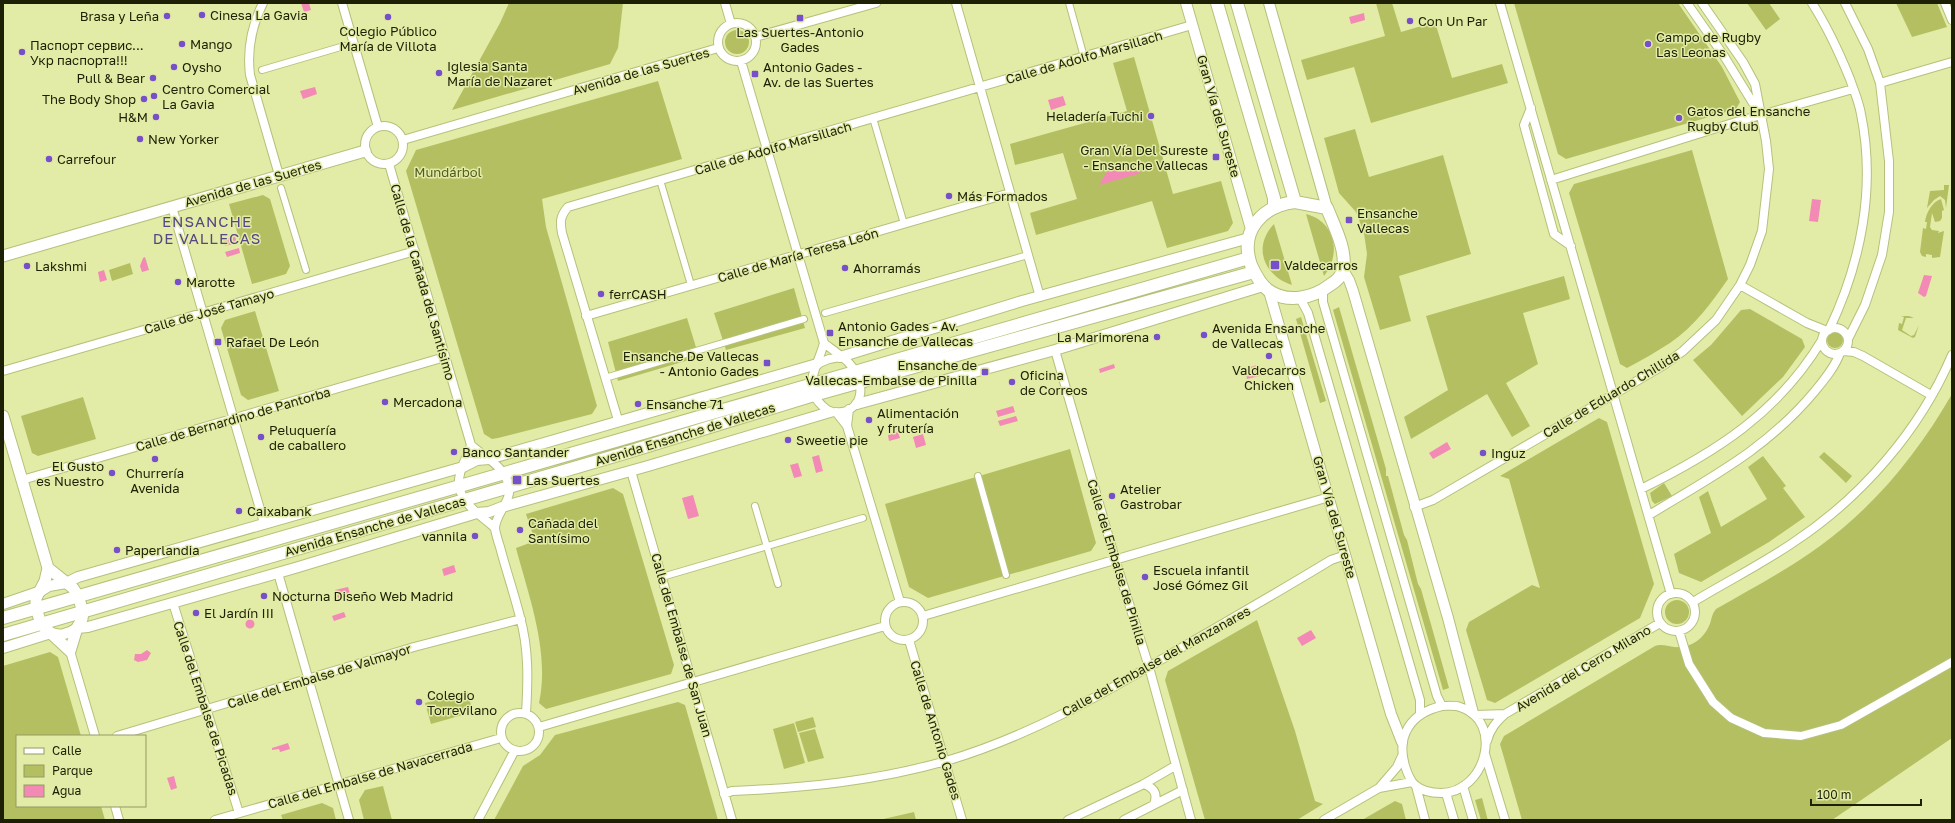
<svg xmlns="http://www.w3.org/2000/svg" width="1955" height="823" font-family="'Golos Text',sans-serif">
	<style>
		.green { fill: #b4bf62 }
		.water { fill: #f38ab5 }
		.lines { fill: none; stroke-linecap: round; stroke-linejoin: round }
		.pedestrian-casing { stroke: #b7c07b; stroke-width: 8 }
		.minor-casing { stroke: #b7c07b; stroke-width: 10 }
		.tertiary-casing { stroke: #b7c07b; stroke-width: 12 }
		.secondary-casing { stroke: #b7c07b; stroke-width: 13 }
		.primary-casing { stroke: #b7c07b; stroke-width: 14 }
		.pedestrian { stroke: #fff; stroke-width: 6 }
		.minor { stroke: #fff; stroke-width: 8 }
		.tertiary { stroke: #fff; stroke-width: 10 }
		.secondary { stroke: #fff; stroke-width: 11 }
		.primary { stroke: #fff; stroke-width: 12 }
		.poi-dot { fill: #7750c9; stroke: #e2eca6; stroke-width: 1.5 }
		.labels { text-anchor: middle; stroke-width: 3; stroke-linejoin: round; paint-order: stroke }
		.poi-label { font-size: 13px; fill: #1d2004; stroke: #e2eca6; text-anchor: start }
		.street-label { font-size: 13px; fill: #1d2004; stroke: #e2eca6 }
		.park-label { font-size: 13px; fill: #545a20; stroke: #e2eca6 }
		.quarter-label { font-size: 15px; letter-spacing: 1px; fill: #574684; stroke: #e2eca6 }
	</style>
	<rect width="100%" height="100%" fill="#e2eca6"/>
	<path class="green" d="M 509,3 L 623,3 L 618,48 L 610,64 L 452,110 L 500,23 Z
		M 1376,3 L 1392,3 L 1401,32 L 1435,22 L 1452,78 L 1502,64 L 1508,83 L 1371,123 L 1354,67 L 1307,80 L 1301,60 L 1385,36 Z
		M 1514,3 L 1678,3 L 1722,67 L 1740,102 L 1736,109 L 1566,159 L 1558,154 Z
		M 1747,3 L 1769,3 L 1780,19 L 1766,30 Z
		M 1896,3 L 1937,3 L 1947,27 L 1912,37 Z
		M725 42a12 12 0 1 1 24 0a12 12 0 1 1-24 0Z
		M 1134,57 L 1173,194 L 1221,181 L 1233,223 L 1228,231 L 1167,248 L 1152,201 L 1036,235 L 1030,213 L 1077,199 L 1063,153 L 1015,165 L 1010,144 L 1127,111 L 1113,63 Z
		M 658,81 L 682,159 L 542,199 L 546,227 L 597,406 L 592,414 L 498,438 L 492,439 L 484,434 L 406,171 L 416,150 Z
		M 1355,129 L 1369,177 L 1443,155 L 1471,254 L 1399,276 L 1411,321 L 1380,330 L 1364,277 L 1367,254 L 1364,233 L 1356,212 L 1339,193 L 1324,138 Z
		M 1692,150 L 1728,279 C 1712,302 1694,327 1670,343 C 1656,352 1642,360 1627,368 L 1620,364 L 1569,193 L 1574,184 Z
		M 1944,185 L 1949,185 L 1946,208 L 1945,200 L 1940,196 L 1934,200 L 1927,208 L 1930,191 L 1944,190 Z
		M 263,195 L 270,199 L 290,266 L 286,274 L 252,284 L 229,204 Z
		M 1941,199 L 1944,210 L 1942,211 L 1942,218 L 1940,221 L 1935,222 L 1932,213 L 1930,227 L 1932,230 L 1939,231 L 1938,233 L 1944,231 L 1940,257 L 1932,258 L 1932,255 L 1926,254 L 1926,257 L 1922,256 L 1920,252 L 1923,228 L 1926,229 L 1927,222 L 1925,222 C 1926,213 1932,202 1941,199 Z
		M 1306,214 C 1335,221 1342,254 1324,276 Z
		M 1274,224 L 1292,285 C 1264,276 1252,247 1274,224 Z
		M 130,263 L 133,274 L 112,281 L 109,270 Z
		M 1564,276 L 1570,299 L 1523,313 L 1538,364 L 1506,383 L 1530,426 L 1512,437 L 1487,394 L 1411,439 L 1404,417 L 1448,390 L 1426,316 Z
		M 794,288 L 805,328 L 726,350 L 714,313 Z
		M 1339,307 L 1386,469 L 1386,476 L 1388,476 L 1404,535 L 1407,540 L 1418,584 L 1421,589 L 1449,688 L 1443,690 L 1333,310 Z
		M 1750,309 L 1802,339 L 1805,347 L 1783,377 L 1742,416 L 1693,360 L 1711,345 L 1741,310 Z
		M 255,311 L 279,391 L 248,400 L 241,395 L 221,328 L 225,320 Z
		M 1901,316 L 1909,316 L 1914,318 L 1906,318 L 1902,330 L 1911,336 L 1914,335 L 1919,325 L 1915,337 L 1913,338 L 1898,330 L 1899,323 L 1902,324 L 1904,317 Z
		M 1301,317 L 1326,401 L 1320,403 L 1296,319 Z
		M 687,318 L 699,357 L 618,381 L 608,342 Z
		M1827 340a8 8 0 1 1 16 0a8 8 0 1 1-16 0Z
		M 1952,394 L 1952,738 L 1832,820 L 1522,820 L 1500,744 L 1504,736 L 1655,646 C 1662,643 1671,648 1679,647 C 1692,647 1704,638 1709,626 C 1712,620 1711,615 1716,609 C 1751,589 1787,570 1820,546 C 1875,506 1918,453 1952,394 Z
		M 83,397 L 96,439 L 38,456 L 32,453 L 21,416 Z
		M 1599,418 L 1607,422 L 1654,584 L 1640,618 L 1495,703 L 1487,700 L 1466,630 L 1469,622 L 1532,585 L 1540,588 L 1509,479 L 1500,476 Z
		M 1070,449 L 1096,543 L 1091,551 L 928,598 L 909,587 L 885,504 Z
		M 1824,452 L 1852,476 L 1846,483 L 1819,457 Z
		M 1763,456 L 1786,486 L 1783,488 L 1805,517 L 1769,542 L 1701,582 L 1679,573 L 1674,554 L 1711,533 L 1699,497 L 1708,491 L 1721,527 L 1767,499 L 1748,467 Z
		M 1664,483 L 1672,496 L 1655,504 L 1652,501 L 1650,493 Z
		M 613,488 L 623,494 L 674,665 L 671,674 L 546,709 L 539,703 C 550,652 529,597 516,548 L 535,541 L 526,514 Z
		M1665 612a12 12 0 1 1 24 0a12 12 0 1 1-24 0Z
		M 1257,620 L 1295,731 L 1315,801 L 1323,804 L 1297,820 L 1205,820 L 1165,680 L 1168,671 Z
		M 50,652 L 58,657 L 81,736 L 17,736 L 17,806 L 101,806 L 105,820 L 3,820 L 3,666 Z
		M 467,691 L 473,712 L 431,724 L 425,703 Z
		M 678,702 L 685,705 L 718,820 L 494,820 L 523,766 L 540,755 L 555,735 Z
		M 813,717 L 816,727 L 798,732 L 795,722 Z
		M 794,723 L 805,763 L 784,769 L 773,729 Z
		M 815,729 L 824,758 L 808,762 L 799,733 Z
		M 383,786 L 392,820 L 364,820 L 359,800 L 365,790 Z
		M 1482,798 L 1487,817 L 1488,820 L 1481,820 L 1475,800 Z
		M 1395,801 L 1402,804 L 1406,820 L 1362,820 Z
		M 322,803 L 333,808 L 336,820 L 283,820 L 281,815 Z
		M 914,812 L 916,820 L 879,820 Z"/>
	<path class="water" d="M 301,3 L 309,3 L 311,10 L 304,12 Z
		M 1364,13 L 1365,20 L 1351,24 L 1349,17 Z
		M 315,87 L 317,94 L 303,99 L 300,91 Z
		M 1063,96 L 1066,105 L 1051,110 L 1048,100 Z
		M 1126,164 L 1141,173 L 1099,185 L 1108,170 Z
		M 1812,199 L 1821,200 L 1818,222 L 1809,221 Z
		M 235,236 L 237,243 L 225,246 L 223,240 Z
		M 239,248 L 240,253 L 227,257 L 225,252 Z
		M 145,257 L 149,270 L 142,272 L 140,266 L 143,258 Z
		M 104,270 L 107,280 L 100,282 L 98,272 Z
		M 1924,275 L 1932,276 L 1926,296 L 1924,297 L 1918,293 Z
		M 1114,364 L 1115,368 L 1100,373 L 1099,369 Z
		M 1257,365 L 1260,376 L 1247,379 L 1244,369 Z
		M 1013,406 L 1015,412 L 998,417 L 996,411 Z
		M 1016,416 L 1018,421 L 1000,426 L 998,421 Z
		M 898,432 L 900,438 L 889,441 L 888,435 Z
		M 923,434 L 926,445 L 916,448 L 913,437 Z
		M 1447,442 L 1451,449 L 1433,459 L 1429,453 Z
		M 819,455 L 823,471 L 816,473 L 812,457 Z
		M 798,463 L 802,476 L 794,478 L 790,465 Z
		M 693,495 L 699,516 L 688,519 L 682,498 Z
		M 454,565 L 456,572 L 444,576 L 442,569 Z
		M 348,587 L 350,594 L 338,598 L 335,590 Z
		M 344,612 L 346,617 L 334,621 L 332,616 Z
		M245.5 624a4.5 4.5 0 1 1 9 0a4.5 4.5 0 1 1-9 0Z
		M 1311,630 L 1316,638 L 1302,646 L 1297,638 Z
		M 147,650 L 151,653 L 147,660 L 138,662 L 134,660 L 135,654 L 141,654 Z
		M 288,743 L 290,749 L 280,752 L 279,749 L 272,750 L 272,748 Z
		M 174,776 L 177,788 L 171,790 L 167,778 Z"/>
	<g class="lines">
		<g class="pedestrian-casing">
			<path id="pedestrian" d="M 1069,3 L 1084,57
				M 262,70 L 344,46
				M 873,118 L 904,224
				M 660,180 L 691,285
				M 281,188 L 306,270
				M 825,313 L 1028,255
				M 605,378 L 804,319
				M 978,476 L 1006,575
				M 755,506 L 778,584
				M 662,577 L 863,518"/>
		</g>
		<g class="minor-casing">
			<path id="minor" d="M 263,3 C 252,25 247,50 250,75 L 279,175
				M 342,3 L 378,127
				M 725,3 L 731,24
				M 956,3 L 1040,297
				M 1500,3 L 1671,594
				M 1687,3 L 1724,56 L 1759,113
				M 1812,3 C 1828,28 1839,52 1850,79 C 1854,91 1859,102 1861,114 C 1876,188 1861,263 1829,330
				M 1845,3 L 1868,49 L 1880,83 L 1889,161 L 1889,212 L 1882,255 L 1865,305 L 1848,339
				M 1945,3 L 1952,20
				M718 42a19 19 0 1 1 38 0a19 19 0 1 1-38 0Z
				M 755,37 L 876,3
				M 741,61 L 824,343 C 816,372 798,390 830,412 C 865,416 868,383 848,362 C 843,357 830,348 824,343
				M 1880,83 L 1952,62
				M 1531,108 L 1524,125 L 1554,234 L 1571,246
				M365 145a19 19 0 1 1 38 0a19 19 0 1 1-38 0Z
				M 403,140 L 718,48
				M 389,164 L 471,445
				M 1551,180 L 1736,122 L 1853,89
				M 172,207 L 264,523
				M 1740,285 L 1807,323 L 1827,331
				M 1323,290 L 1323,302 L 1437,696 L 1442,706
				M 1300,298 L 1308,313 L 1420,700 L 1420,713
				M 586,316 L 1010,193
				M1822 341a13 13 0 1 1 26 0a13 13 0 1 1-26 0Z
				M 1055,350 L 1115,559 L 1149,667 L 1191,820
				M 1843,351 L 1854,352 L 1863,356 L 1931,395
				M 817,364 L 829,359 L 840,357
				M 3,371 L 415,251
				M 836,412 L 847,426 L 849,409
				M 618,420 L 562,233 C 560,222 560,216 568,207 L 1192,25
				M 847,426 L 900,602
				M 631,471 L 732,820
				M 22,480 L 445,357
				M 1641,489 C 1716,452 1778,413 1822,340
				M 1414,507 L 1433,500 L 1664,365 L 1683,351 L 1716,320 L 1740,285 L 1750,265 L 1762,231 L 1769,169 L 1766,141 L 1755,84 L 1743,62 L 1702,3
				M 1649,515 C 1711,477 1767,449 1815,391 C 1824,380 1835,367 1840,353
				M 495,528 C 480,514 453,500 460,474 C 462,464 468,455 471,445 C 485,458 504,465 509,486 C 512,502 495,513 495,529 C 496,534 498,541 500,547 C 506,570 514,593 520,617 C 529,649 528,681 526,713
				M 278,573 L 349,820
				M1657 612a19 19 0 1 1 38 0a19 19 0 1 1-38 0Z
				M885 621a19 19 0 1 1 38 0a19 19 0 1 1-38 0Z
				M 1693,602 C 1726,582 1762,564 1794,542 C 1862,497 1920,430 1952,355
				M 173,603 L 239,813
				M 923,616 L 1329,497
				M 1679,631 L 1689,664 L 1713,702 L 1731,718 L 1764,733 L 1801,736 L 1841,725 L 1952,662
				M 909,640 L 962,820
				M 70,651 L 95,736
				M 1442,706 C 1448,706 1455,705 1460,707 C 1505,721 1486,793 1441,793 C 1432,793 1422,791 1415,785 C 1410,781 1407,772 1405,766 C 1396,735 1411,713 1442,706 Z
				M501 732a19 19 0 1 1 38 0a19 19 0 1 1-38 0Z
				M 1476,715 L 1505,714
				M 539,727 L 885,626
				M 117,736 L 414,647 L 521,619
				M 1487,741 C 1490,729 1496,722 1505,714 L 1660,623
				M 1485,754 L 1505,820
				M 1144,784 C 1154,788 1158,794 1154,804
				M 1416,786 L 1425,820
				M 1463,786 L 1473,820
				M 1379,788 L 1397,767 L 1402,756
				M 1446,793 L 1454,820
				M 724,794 L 732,791 C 805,788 876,781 946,761 C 1028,737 1103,694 1176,651 C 1228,621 1280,591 1331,560 L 1346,555
				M 115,806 L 119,820
				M 215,820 L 501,738
				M 478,820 L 515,750
				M 1068,820 L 1144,784 L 1175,766
				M 1124,820 L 1183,790
				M 1324,820 L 1379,788 L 1412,782"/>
		</g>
		<g class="tertiary-casing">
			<path id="tertiary" d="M 1186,3 L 1251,229
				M 1269,3 L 1327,208
				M 1343,270 L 1349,280 L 1353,291 L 1448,618 L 1473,713
				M 1269,291 L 1391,714 L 1402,742
				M 840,357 L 1022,301 L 1249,238
				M 857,404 L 1055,350 L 1263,286
				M 3,604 L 41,591 L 49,586 L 66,583 L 78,577 L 463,467 L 477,460 L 489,459 L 817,364
				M 3,648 L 51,633 L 61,635 L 70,632 L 77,628 L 88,627 L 295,568 L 477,513 L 489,512 L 502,507 L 648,466 L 830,412"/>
		</g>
		<g class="secondary-casing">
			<path id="secondary" d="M 3,256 L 365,151
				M 3,416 L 48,568 L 73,588 L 78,596 L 83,612 L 82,619 L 77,628 L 70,651
				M 48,568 L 45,581 L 36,598 L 36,608 L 41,624 L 70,651"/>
		</g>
		<g class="primary-casing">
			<path id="primary" d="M 1217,3 L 1274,198 L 1274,208
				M 1237,3 L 1295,202
				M 1295,202 L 1327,208 C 1334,226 1347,250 1343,269 C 1342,276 1335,282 1330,285 C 1313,298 1287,304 1268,290 C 1260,284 1255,274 1251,265 C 1239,231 1262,206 1295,202 Z
				M 3,618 L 1249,258
				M 3,635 L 625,453 L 814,395 L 1254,272"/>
		</g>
		<use href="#pedestrian" class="pedestrian"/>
		<use href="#minor" class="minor"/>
		<use href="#tertiary" class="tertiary"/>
		<use href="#secondary" class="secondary"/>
		<use href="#primary" class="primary"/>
	</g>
	<g class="poi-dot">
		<circle cx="202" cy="15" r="4"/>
		<circle cx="167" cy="16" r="4"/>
		<circle cx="388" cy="17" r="4"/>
		<rect x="796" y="14" width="8" height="8" rx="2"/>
		<circle cx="1410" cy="21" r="4"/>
		<circle cx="182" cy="44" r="4"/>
		<circle cx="1648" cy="44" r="4"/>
		<circle cx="22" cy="52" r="4"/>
		<circle cx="174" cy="67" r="4"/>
		<circle cx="439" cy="73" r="4"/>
		<rect x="751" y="70" width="8" height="8" rx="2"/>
		<circle cx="153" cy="78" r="4"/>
		<circle cx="154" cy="96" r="4"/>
		<circle cx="144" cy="99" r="4"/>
		<circle cx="1151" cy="116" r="4"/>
		<circle cx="156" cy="117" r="4"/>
		<circle cx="1679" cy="118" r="4"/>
		<circle cx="140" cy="139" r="4"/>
		<rect x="1212" y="153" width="8" height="8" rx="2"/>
		<circle cx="49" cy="159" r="4"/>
		<circle cx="949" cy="196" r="4"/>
		<rect x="1345" y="216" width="8" height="8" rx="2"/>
		<rect x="1270" y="260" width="10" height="10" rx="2"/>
		<circle cx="27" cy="266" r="4"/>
		<circle cx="845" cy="268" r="4"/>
		<circle cx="178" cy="282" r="4"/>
		<circle cx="601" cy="294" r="4"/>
		<rect x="826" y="329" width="8" height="8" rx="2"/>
		<circle cx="1204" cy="335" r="4"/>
		<circle cx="1157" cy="337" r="4"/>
		<rect x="214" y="338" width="8" height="8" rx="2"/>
		<circle cx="1269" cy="356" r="4"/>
		<rect x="763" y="359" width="8" height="8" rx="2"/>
		<rect x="981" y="368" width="8" height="8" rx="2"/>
		<circle cx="1012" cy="382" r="4"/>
		<circle cx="385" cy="402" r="4"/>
		<circle cx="638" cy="404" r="4"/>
		<circle cx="869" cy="420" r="4"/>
		<circle cx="261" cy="437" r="4"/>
		<circle cx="788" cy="440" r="4"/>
		<circle cx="454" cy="452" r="4"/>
		<circle cx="1483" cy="453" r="4"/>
		<circle cx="155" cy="459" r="4"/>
		<circle cx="112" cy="473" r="4"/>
		<rect x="512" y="475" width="10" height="10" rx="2"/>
		<circle cx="1112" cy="496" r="4"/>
		<circle cx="239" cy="511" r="4"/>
		<circle cx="520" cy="530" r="4"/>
		<circle cx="475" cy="536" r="4"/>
		<circle cx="117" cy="550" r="4"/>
		<circle cx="1145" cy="577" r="4"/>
		<circle cx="264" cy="596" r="4"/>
		<circle cx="196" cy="613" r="4"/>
		<circle cx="419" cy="702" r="4"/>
	</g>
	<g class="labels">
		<g class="poi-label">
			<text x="210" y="20">Cinesa La Gavia</text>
			<text x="159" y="21" text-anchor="end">Brasa y Leña</text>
			<text x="1418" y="26">Con Un Par</text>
			<text x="388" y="36" text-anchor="middle">Colegio Público<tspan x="388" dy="15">María de Villota</tspan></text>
			<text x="800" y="37" text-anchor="middle">Las Suertes-Antonio<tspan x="800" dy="15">Gades</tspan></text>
			<text x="1656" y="42">Campo de Rugby<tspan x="1656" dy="15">Las Leonas</tspan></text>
			<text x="190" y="49">Mango</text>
			<text x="30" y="50">Паспорт сервис...<tspan x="30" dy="15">Укр паспорта!!!</tspan></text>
			<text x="447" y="71">Iglesia Santa<tspan x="447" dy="15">María de Nazaret</tspan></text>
			<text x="182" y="72">Oysho</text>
			<text x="763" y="72">Antonio Gades -<tspan x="763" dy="15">Av. de las Suertes</tspan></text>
			<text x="145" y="83" text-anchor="end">Pull &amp; Bear</text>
			<text x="162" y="94">Centro Comercial<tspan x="162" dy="15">La Gavia</tspan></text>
			<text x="136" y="104" text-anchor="end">The Body Shop</text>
			<text x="1687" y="116">Gatos del Ensanche<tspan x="1687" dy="15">Rugby Club</tspan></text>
			<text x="1143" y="121" text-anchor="end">Heladería Tuchi</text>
			<text x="148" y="122" text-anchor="end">H&amp;M</text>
			<text x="148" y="144">New Yorker</text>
			<text x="1208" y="155" text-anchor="end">Gran Vía Del Sureste<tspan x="1208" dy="15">- Ensanche Vallecas</tspan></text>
			<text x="57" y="164">Carrefour</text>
			<text x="957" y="201">Más Formados</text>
			<text x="1357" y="218">Ensanche<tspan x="1357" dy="15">Vallecas</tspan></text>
			<text x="1284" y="270">Valdecarros</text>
			<text x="35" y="271">Lakshmi</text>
			<text x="853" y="273">Ahorramás</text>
			<text x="186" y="287">Marotte</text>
			<text x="609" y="299">ferrCASH</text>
			<text x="838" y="331">Antonio Gades - Av.<tspan x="838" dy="15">Ensanche de Vallecas</tspan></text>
			<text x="1212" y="333">Avenida Ensanche<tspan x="1212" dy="15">de Vallecas</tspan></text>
			<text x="1149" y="342" text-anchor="end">La Marimorena</text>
			<text x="226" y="347">Rafael De León</text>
			<text x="759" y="361" text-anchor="end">Ensanche De Vallecas<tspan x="759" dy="15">- Antonio Gades</tspan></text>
			<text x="977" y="370" text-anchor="end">Ensanche de<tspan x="977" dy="15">Vallecas-Embalse de Pinilla</tspan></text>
			<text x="1269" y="375" text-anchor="middle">Valdecarros<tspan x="1269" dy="15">Chicken</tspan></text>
			<text x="1020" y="380">Oficina<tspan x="1020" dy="15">de Correos</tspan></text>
			<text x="393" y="407">Mercadona</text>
			<text x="646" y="409">Ensanche 71</text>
			<text x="877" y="418">Alimentación<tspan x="877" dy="15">y frutería</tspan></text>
			<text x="269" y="435">Peluquería<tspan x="269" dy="15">de caballero</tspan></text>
			<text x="796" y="445">Sweetie pie</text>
			<text x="462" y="457">Banco Santander</text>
			<text x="1491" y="458">Inguz</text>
			<text x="104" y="471" text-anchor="end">El Gusto<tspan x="104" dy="15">es Nuestro</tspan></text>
			<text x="155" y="478" text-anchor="middle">Churrería<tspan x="155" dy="15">Avenida</tspan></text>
			<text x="526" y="485">Las Suertes</text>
			<text x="1120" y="494">Atelier<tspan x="1120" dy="15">Gastrobar</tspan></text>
			<text x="247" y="516">Caixabank</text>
			<text x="528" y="528">Cañada del<tspan x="528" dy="15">Santísimo</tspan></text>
			<text x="467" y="541" text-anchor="end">vannila</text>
			<text x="125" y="555">Paperlandia</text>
			<text x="1153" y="575">Escuela infantil<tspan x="1153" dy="15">José Gómez Gil</tspan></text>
			<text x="272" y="601">Nocturna Diseño Web Madrid</text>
			<text x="204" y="618">El Jardín III</text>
			<text x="427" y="700">Colegio<tspan x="427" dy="15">Torrevilano</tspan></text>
		</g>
		<g class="street-label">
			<text transform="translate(1084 57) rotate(-16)" y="5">Calle de Adolfo Marsillach</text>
			<text transform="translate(641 71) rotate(-16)" y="5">Avenida de las Suertes</text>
			<text transform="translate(1219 116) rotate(74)" y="5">Gran Vía del Sureste</text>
			<text transform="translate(773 148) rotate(-16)" y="5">Calle de Adolfo Marsillach</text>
			<text transform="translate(253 183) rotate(-16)" y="5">Avenida de las Suertes</text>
			<text transform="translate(798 255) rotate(-16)" y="5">Calle de María Teresa León</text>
			<text transform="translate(423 282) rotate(74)" y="5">Calle de la Cañada del Santísimo</text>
			<text transform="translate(209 311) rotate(-16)" y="5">Calle de José Tamayo</text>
			<text transform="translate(1611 394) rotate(-31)" y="5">Calle de Eduardo Chillida</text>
			<text transform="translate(233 419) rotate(-16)" y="5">Calle de Bernardino de Pantorba</text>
			<text transform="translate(685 434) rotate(-17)" y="5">Avenida Ensanche de Vallecas</text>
			<text transform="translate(1335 517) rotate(74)" y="5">Gran Vía del Sureste</text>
			<text transform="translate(375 526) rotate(-16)" y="5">Avenida Ensanche de Vallecas</text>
			<text transform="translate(1117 562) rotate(73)" y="5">Calle del Embalse de Pinilla</text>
			<text transform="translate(682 645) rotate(74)" y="5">Calle del Embalse de San Juan</text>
			<text transform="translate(1156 661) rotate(-29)" y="5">Calle del Embalse del Manzanares</text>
			<text transform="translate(1583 668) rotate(-31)" y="5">Avenida del Cerro Milano</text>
			<text transform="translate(319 676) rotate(-17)" y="5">Calle del Embalse de Valmayor</text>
			<text transform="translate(206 708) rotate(72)" y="5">Calle del Embalse de Picadas</text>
			<text transform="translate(936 730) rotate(73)" y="5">Calle de Antonio Gades</text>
			<text transform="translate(370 775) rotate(-16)" y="5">Calle del Embalse de Navacerrada</text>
		</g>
		<g class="park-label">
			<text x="448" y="177">Mundárbol</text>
		</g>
		<g class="quarter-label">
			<text x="207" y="227">ENSANCHE<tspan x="207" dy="17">DE VALLECAS</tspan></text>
		</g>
	</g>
	<rect width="1955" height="823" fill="none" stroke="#1d2004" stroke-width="8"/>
	<rect x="16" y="735" width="130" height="72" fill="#e2eca6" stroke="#939a65"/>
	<rect x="24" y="748" width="20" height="6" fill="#ffffff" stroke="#939a65"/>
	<text x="52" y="755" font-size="12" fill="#1d2004">Calle</text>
	<rect x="24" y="765" width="20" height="12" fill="#b4bf62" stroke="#939a65"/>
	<text x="52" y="775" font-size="12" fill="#1d2004">Parque</text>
	<rect x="24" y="785" width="20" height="12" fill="#f38ab5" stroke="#939a65"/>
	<text x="52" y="795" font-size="12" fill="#1d2004">Agua</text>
	<path d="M1811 799v6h110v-6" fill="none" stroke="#1d2004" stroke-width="2"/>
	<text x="1817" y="799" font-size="12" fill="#1d2004" stroke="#e2eca6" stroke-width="3" paint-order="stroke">100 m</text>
</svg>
